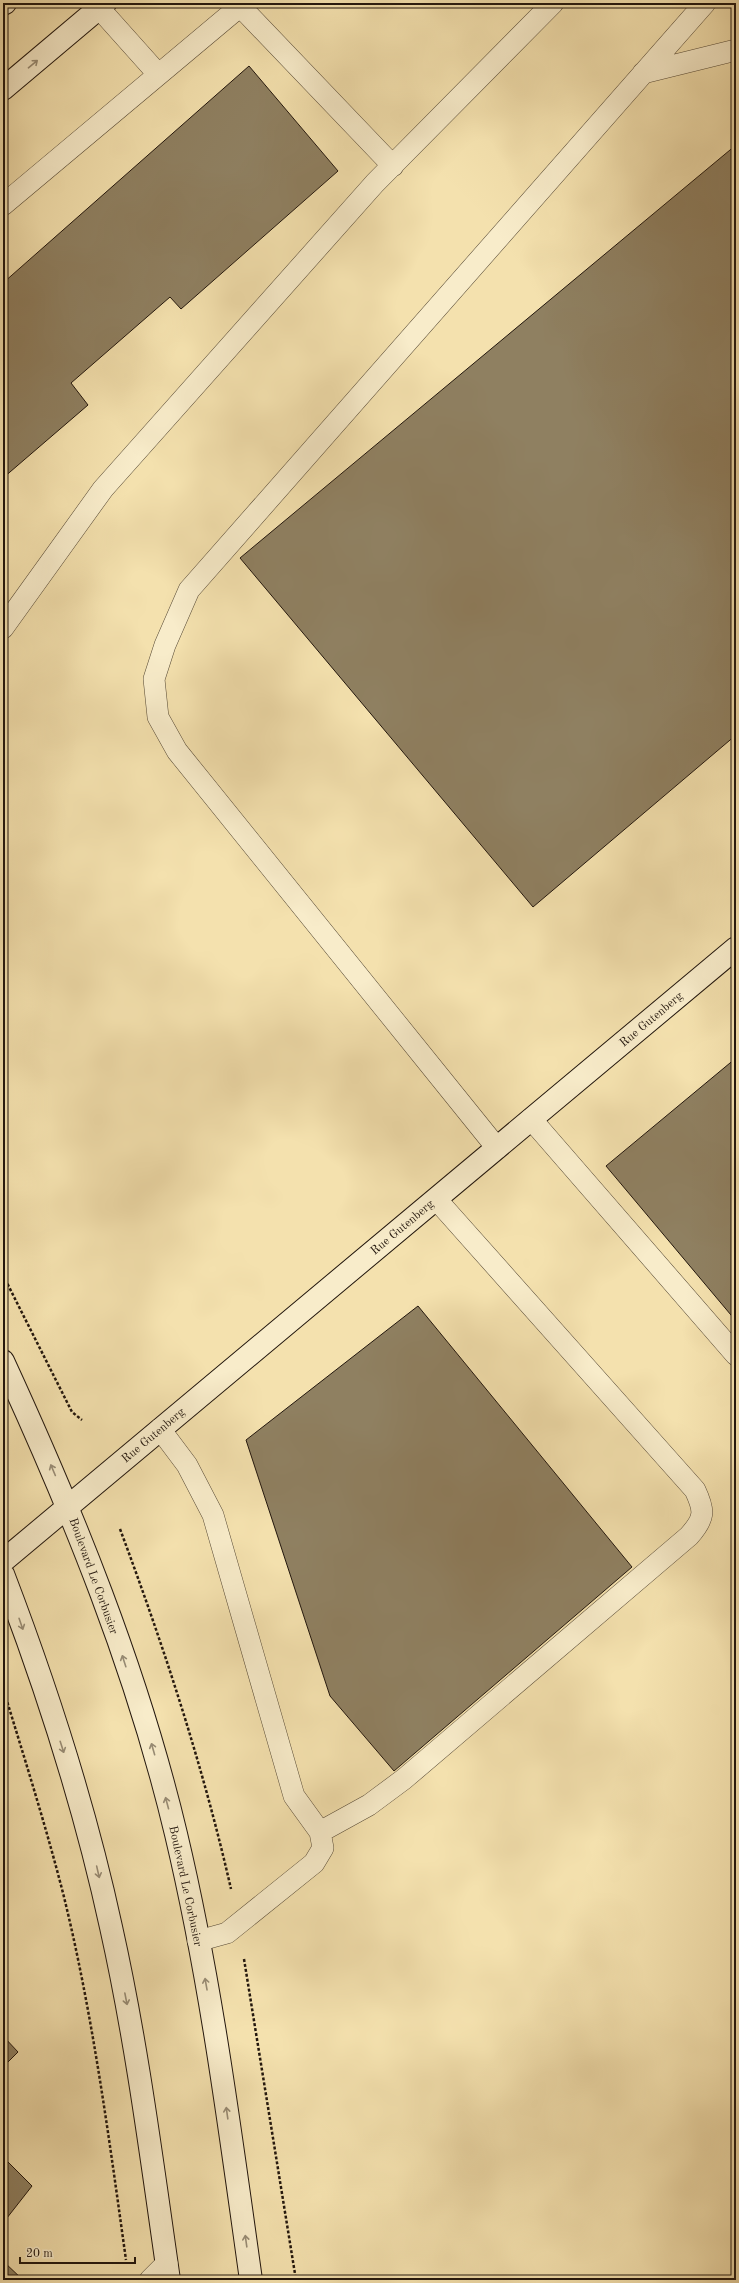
<svg xmlns="http://www.w3.org/2000/svg" width="739" height="2283" font-family="'Old Standard TT',serif">
	<style>
		.building { fill: #8f8061; stroke: #22160d }
		.lines { fill: none; stroke-linecap: round; stroke-linejoin: round }
		.lane-casing { stroke: #564935; stroke-width: 22 }
		.secondary-casing { stroke: #22160d; stroke-width: 24 }
		.path { stroke: #22160d; stroke-width: 2.5; stroke-dasharray: 3 2; stroke-linecap: butt }
		.lane { stroke: #f8ecca; stroke-width: 21 }
		.secondary { stroke: #f8ecca; stroke-width: 22 }
		.oneway { stroke: #988c75 }
		.labels { text-anchor: middle; stroke-width: 3; stroke-linejoin: round; paint-order: stroke }
		.street-label { font-size: 12px; fill: #22160d; stroke: #f8ecca }
	</style>
	<rect width="100%" height="100%" fill="#f4e1ae"/>
	<filter id="stains"><feTurbulence type="fractalNoise" baseFrequency=".005" numOctaves="4"/><feColorMatrix values="0 0 0 0 .2 0 0 0 0 .09 0 0 0 0 .02 0 0 0 .5 -.17"/></filter>
	<radialGradient id="worn" r=".72"><stop offset=".6" stop-color="#630" stop-opacity="0"/><stop offset="1" stop-color="#630" stop-opacity=".3"/></radialGradient>
	<path class="building" d="M 249,66 L 338,171 L 181,309 L 170,297 L 71,383 L 88,405 L 3,478 L 3,283 Z
		M 736,145 L 736,735 L 533,907 L 240,558 Z
		M 736,1058 L 736,1321 L 606,1166 Z
		M 418,1306 L 632,1567 L 394,1771 L 330,1696 L 246,1440 Z
		M 3,2036 L 18,2052 L 3,2067 Z
		M 3,2157 L 32,2186 L 3,2223 Z
		M 3,2261 L 23,2280 L 3,2280 Z"/>
	<g class="lines">
		<g class="lane-casing">
			<path id="lane" d="M 240,6 L 393,166
				M 99,8 L 158,74
				M 643,73 L 736,50
				M 3,205 L 244,3
				M 3,628 L 103,489 L 375,183 L 553,3
				M 531,1119 L 736,1355
				M 497,1148 L 177,751 L 158,717 L 154,679 L 165,645 L 189,590 L 705,3
				M 160,1429 L 187,1465 L 213,1515 L 294,1796 L 320,1832 L 323,1848 L 314,1863 L 227,1933 L 198,1941
				M 320,1832 L 369,1805 L 404,1779 L 689,1536 C 705,1518 705,1511 695,1490 L 436,1199
				M 150,2280 L 167,2263"/>
		</g>
		<g class="secondary-casing">
			<path id="secondary" d="M 3,4 L 5,3
				M 3,89 L 105,3
				M 3,1361 C 73,1513 137,1670 176,1834 C 211,1981 230,2131 251,2280
				M 3,1561 L 736,948
				M 3,1574 C 47,1689 85,1807 111,1927 C 137,2043 152,2162 169,2280"/>
		</g>
		<path class="path" d="M 3,1275 L 72,1412 L 82,1420
			M 120,1529 C 164,1647 203,1766 231,1889
			M 3,1688 C 24,1757 46,1826 64,1897 C 93,2016 109,2138 126,2260
			M 244,1959 L 296,2280"/>
		<use href="#lane" class="lane"/>
		<use href="#secondary" class="secondary"/>
	</g>
	<defs><path id="oneway-shaft" d="M-6 0H5M1.5-3L5.5 0L1.5 3" fill="none" stroke-width="1.6" stroke-linecap="round" stroke-linejoin="round"/></defs>
	<g class="oneway">
		<use href="#oneway-shaft" transform="translate(33 64) rotate(-40)"/>
		<use href="#oneway-shaft" transform="translate(53 1470) rotate(-113)"/>
		<use href="#oneway-shaft" transform="translate(21 1624) rotate(71)"/>
		<use href="#oneway-shaft" transform="translate(124 1661) rotate(-108)"/>
		<use href="#oneway-shaft" transform="translate(62 1747) rotate(72)"/>
		<use href="#oneway-shaft" transform="translate(153 1749) rotate(-106)"/>
		<use href="#oneway-shaft" transform="translate(167 1803) rotate(-105)"/>
		<use href="#oneway-shaft" transform="translate(98 1872) rotate(77)"/>
		<use href="#oneway-shaft" transform="translate(206 1984) rotate(-100)"/>
		<use href="#oneway-shaft" transform="translate(126 1999) rotate(79)"/>
		<use href="#oneway-shaft" transform="translate(227 2113) rotate(-98)"/>
		<use href="#oneway-shaft" transform="translate(246 2241) rotate(-98)"/>
	</g>
	<g class="labels">
		<g class="street-label">
			<text transform="translate(651 1019) rotate(-40)" y="4">Rue Gutenberg</text>
			<text transform="translate(402 1227) rotate(-40)" y="4">Rue Gutenberg</text>
			<text transform="translate(153 1435) rotate(-40)" y="4">Rue Gutenberg</text>
			<text transform="translate(94 1576) rotate(70)" y="4">Boulevard Le Corbusier</text>
			<text transform="translate(186 1886) rotate(78)" y="4">Boulevard Le Corbusier</text>
		</g>
	</g>
	<rect width="739" height="2283" fill="none" stroke="#f4e1ae" stroke-width="16"/>
	<rect x="4" y="4" width="731" height="2275" fill="none" stroke="#22160d" stroke-width="2"/>
	<rect x="8" y="8" width="723" height="2267" fill="none" stroke="#22160d"/>
	<path d="M20 2257v6h115v-6" fill="none" stroke="#22160d" stroke-width="2"/>
	<text x="26" y="2257" font-size="12" fill="#22160d" stroke="#f8ecca" stroke-width="3" paint-order="stroke">20 m</text>
	<rect width="100%" height="100%" filter="url(#stains)"/>
	<rect width="100%" height="100%" fill="url(#worn)"/>
</svg>
